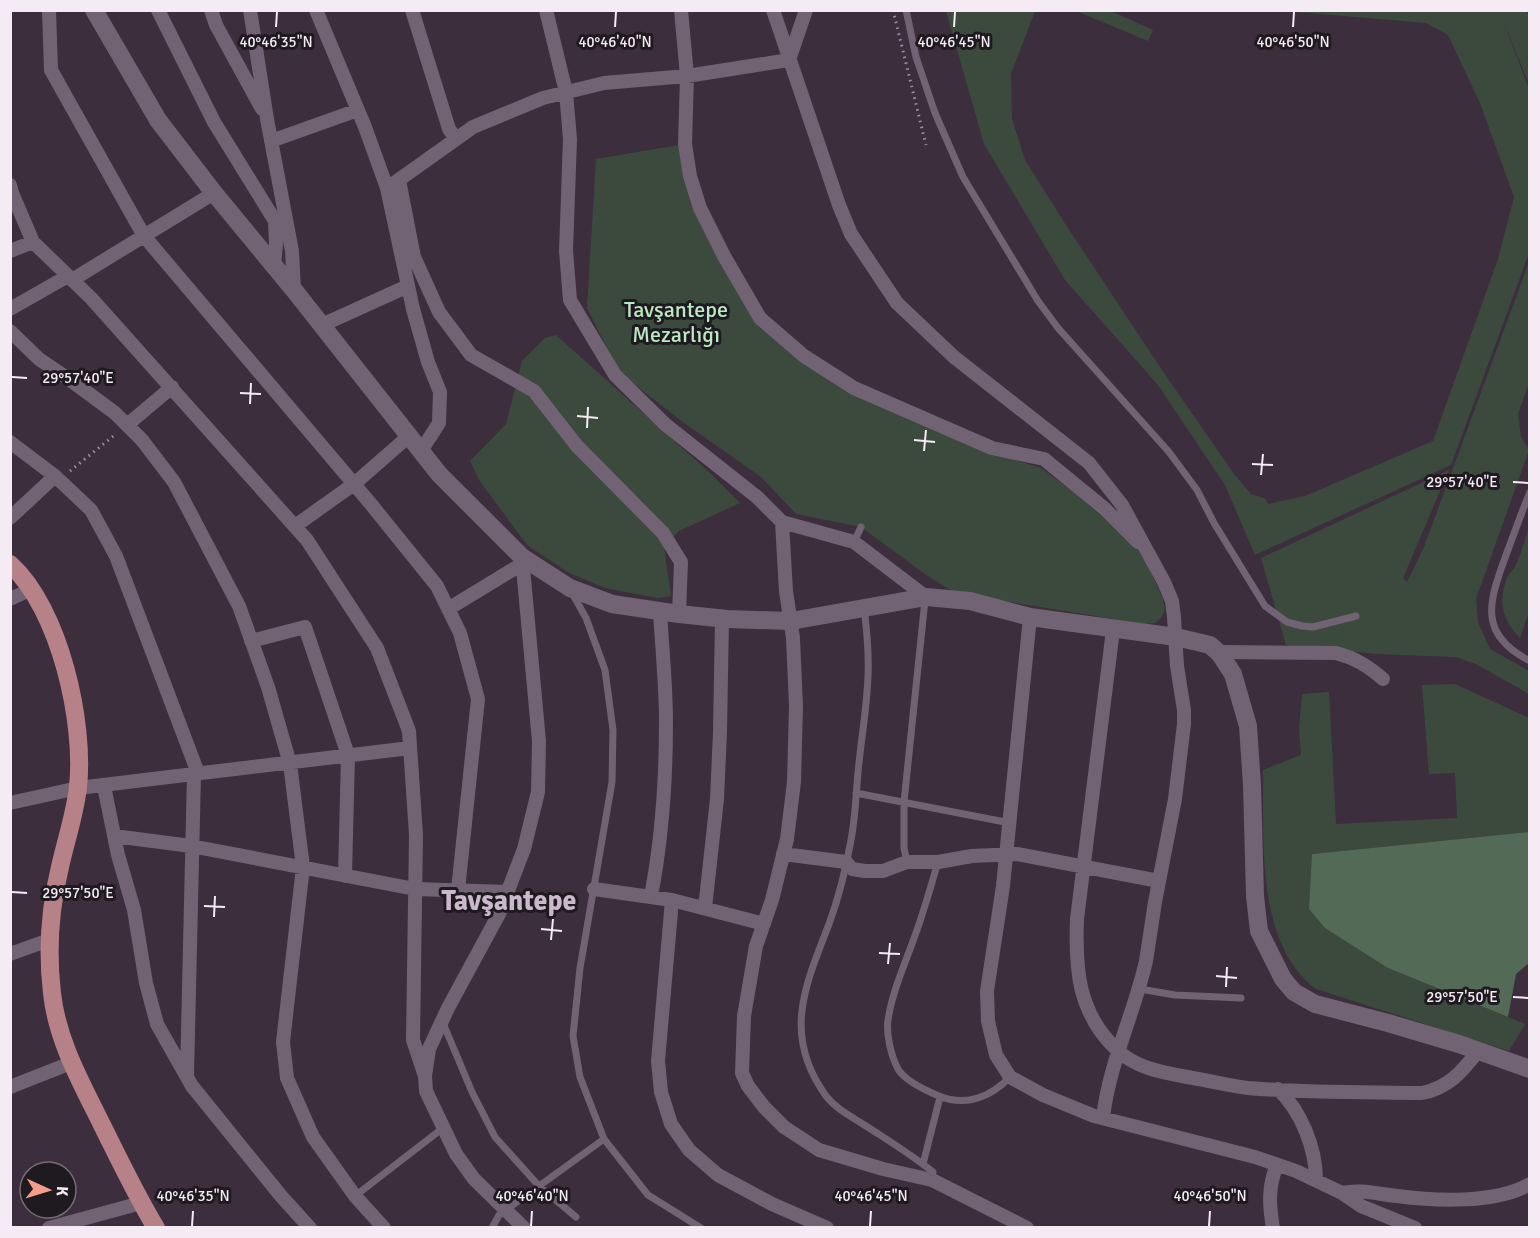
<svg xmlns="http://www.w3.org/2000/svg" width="1540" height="1238" font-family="Signika,sans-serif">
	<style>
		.green { fill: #3c4a3e }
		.forest { fill: #526a56 }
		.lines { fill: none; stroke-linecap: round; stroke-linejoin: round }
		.path { stroke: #9d929e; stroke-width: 3; stroke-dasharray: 1.5 4.5; stroke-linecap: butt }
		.lane { stroke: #726374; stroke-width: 7 }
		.street { stroke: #726374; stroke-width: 14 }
		.secondary { stroke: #726374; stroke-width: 18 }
		.primary { stroke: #b68287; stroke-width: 18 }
		.ticks { fill: none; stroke: #f4ebf5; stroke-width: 2 }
		.labels { text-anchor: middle; stroke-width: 6; stroke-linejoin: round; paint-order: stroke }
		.park-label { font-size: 22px; fill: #bae9c2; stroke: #1f1920 }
		.district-label { font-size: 28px; font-weight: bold; fill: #cab8cb; stroke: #1f1920 }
		.ticks-label { font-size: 15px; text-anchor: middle; fill: #f4ebf5; stroke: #1f1920; stroke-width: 6; stroke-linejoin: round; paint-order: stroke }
	</style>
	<rect width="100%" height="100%" fill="#3c2e3d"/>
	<path class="green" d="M 946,11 L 1035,11 L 1011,74 L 1012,119 L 1025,160 L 1064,222 L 1162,370 L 1234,474 L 1251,494 L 1266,499 L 1268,504 L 1305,496 L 1433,441 L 1498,259 L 1514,197 L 1480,103 L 1448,35 L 1426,23 L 1284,11 L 1526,11 L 1529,16 L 1529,84 L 1504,23 L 1529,89 L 1529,253 L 1451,465 L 1255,555 L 1225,485 L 1158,385 L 1065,280 L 984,144 Z
		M 1076,11 L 1111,11 L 1153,30 L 1148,41 Z
		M 685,144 L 703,229 L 746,293 L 802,359 L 998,455 L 1041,468 L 1076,494 L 1141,550 L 1163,599 L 1165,610 L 1161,618 L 1155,623 L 1144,624 L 955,593 L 925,574 L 861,527 L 796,514 L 761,477 L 680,420 L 619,372 L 587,308 L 596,159 Z
		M 1529,262 L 1529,383 L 1518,414 L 1521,437 L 1529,450 L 1476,599 L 1478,622 L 1490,649 L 1529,671 L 1529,694 L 1476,664 L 1456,657 L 1377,654 L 1286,645 L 1261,558 L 1449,470 L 1403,578 L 1407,582 L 1424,547 Z
		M 556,335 L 710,473 L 740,503 L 679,531 L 664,547 L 671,596 L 657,598 L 605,588 L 569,573 L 527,545 L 479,480 L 470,461 L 506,424 L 522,361 L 545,338 Z
		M 1529,527 L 1529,612 L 1520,638 C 1502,620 1498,601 1507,578 C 1508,573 1513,571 1515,567 C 1521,554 1525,540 1529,527 Z
		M 1455,684 L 1529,718 L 1529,832 L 1312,854 L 1388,968 L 1525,1024 L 1509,1051 L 1316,989 C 1255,943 1264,839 1263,770 L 1301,755 L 1299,730 L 1302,694 L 1329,692 L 1336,824 L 1457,818 L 1455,773 L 1429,774 L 1422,685 Z"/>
	<path class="forest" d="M 1529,832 L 1529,963 L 1516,974 L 1508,1017 L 1388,968 L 1325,928 L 1309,909 L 1312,854 Z"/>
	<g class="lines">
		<path class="path" d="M 893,10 L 926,145
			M 70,471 L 116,434"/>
		<path class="lane" d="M 906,10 L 916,57 L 935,113 L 963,177 L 1038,301 L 1058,328 L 1169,452 L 1197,490 L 1214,523 L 1265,606 L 1287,622 L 1302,626 L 1313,627 L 1356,616
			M 1530,492 C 1521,514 1513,536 1505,558 C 1488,604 1479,635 1530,661
			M 854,542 L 861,527
			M 572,593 L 586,618 L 605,670 L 613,730 L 612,782 L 580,968 L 573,1036 L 580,1077 L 604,1139 L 648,1195 L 701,1228
			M 864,608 C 867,631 869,654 868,676 C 867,705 862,734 859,763 C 856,788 856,815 851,840 C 846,868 839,897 829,924 C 805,986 782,1035 826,1096 C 837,1110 851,1116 866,1126 C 889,1141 912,1155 933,1172 L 932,1180
			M 856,793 L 1010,823
			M 907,862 L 904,848 L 904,802 L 925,600
			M 938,862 C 930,889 923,915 913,941 C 904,966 892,993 888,1020 C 886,1034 891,1056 898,1069 C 905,1081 927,1091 939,1096 C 966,1107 991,1097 1010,1077
			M 1140,989 L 1175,995 L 1241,998
			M 443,1023 L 472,1092 L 495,1137 L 539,1186 L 576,1217
			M 923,1164 L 940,1097
			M 355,1196 L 443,1128
			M 492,1228 L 499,1215 L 506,1210 L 604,1139"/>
		<path class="street" d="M 49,10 L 51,70 L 144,236 L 370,503 L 437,586 L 460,633 L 478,699 L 458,890
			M 158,10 L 214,122 L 275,221 L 276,244 L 274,266
			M 211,10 L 216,25 L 262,109
			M 250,10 L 267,119 L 292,251 L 294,290
			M 316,10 L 365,127 L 387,188 L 413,309 L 428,362 L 440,392 L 439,423 L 421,451
			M 412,10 L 449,129 L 456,139
			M 546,10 L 566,92 L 570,139 L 566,251 L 570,300 L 615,375 L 666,425 L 757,497 L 782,522 L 854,542 L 926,597
			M 681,10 L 687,76 L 685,144 L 690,176 L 700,208 L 724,256 L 760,318 L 804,356 L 854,388 L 992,448 L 1044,459 L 1105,509 L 1138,542
			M 773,10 L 839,205 L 851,234 L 897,303 L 954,357 L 1089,463 L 1122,505 L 1164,582 L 1172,601 L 1174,617 L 1177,666 L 1184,710 L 1184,724 L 1175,799 L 1155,902 L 1146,961 C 1134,1014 1109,1064 1103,1118
			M 789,60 L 806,10
			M 271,141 L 358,110
			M 399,180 L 414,257 L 439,312 L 471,355 L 534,391 L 577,446 L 663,533 L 681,562 L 679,614
			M 393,184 L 473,127 L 543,98 L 604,83 L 687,76 L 789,60
			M 10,185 L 12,193 L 33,242 L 91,298 L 307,540 L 377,648 L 409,731 L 416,835 L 413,1040 L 425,1076
			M 10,251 L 33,242
			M 72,280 L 214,193
			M 10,309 L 68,276
			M 322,325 L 408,286
			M 10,331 L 39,359 L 73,382 L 115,413 L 142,440 L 174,482 L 239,606 L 268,687 L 290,764 L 303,867 L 283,1042 L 287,1078 L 313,1137 L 355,1196 L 384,1228
			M 127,425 L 172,387
			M 10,442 L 55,476 L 91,510 L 116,556 L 198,773
			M 10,518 L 55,476
			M 782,522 L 786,591 L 793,638 L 796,706 L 794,782 L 787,839 L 772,900 L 756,946 L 744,1016 L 742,1073 L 748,1086 L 764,1107 L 784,1127 L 819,1150 L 883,1169 L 932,1180 L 1027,1228
			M 295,526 L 354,484 L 409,436
			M 522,557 L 539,741 L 538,792 L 524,849 L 499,914 L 448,1008 L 429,1049 L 425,1076 L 426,1091 L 456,1154 L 474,1179 L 524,1228
			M 10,599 L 32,589
			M 448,609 L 522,564
			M 1030,617 L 1003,886 L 987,991 L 988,1021 L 996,1055 L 1010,1077 L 1043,1095 L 1094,1116 L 1255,1157 L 1296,1171 L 1342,1193 L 1361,1206 L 1415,1228
			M 1113,630 L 1077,919 C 1075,970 1078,1013 1117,1050 C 1138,1070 1167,1073 1193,1078 C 1211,1081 1230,1086 1248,1088 C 1305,1093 1364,1092 1422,1093 C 1448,1088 1462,1072 1478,1051
			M 251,641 L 305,627 L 348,755 L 345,876
			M 1217,652 L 1336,653 C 1355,658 1368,666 1383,679
			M 104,786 L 118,855 L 134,910 L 146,983 L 157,1024 L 192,1086 L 281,1196 L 310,1228
			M 10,803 L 78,788 L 410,748
			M 114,836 L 191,846 L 415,889 L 507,892
			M 783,854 L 846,862 L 852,869 L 865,871 L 883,871 L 907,862 L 938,862 L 972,856 L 1017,854 L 1159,881
			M 594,889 L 672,900 L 764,924
			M 651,896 C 662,839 666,780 666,722 C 666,685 662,648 660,611
			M 672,900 L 658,1061 L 661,1092 L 671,1124 L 689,1150 L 718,1175 L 772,1204 L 827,1228
			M 705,908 L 717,799 L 720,732 L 722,618
			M 10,954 L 49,940
			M 187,1075 L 194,774
			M 10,1087 L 71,1063
			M 1278,1089 C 1301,1111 1316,1148 1316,1180
			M 1342,1193 C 1363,1189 1376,1194 1397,1196 C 1435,1201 1495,1204 1530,1184
			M 49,1228 L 141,1203
			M 1273,1228 C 1269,1205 1268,1186 1277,1165"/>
		<path class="secondary" d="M 94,10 L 158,120 L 214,193 L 294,290 L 439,474 L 522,557 L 570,588 L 612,604 L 679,614 L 727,619 L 791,621 L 926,597 L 970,601 L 1030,617 L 1176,637 L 1210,645 L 1220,654 L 1233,674 L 1248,726 L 1252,785 L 1255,896 L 1259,931 L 1283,979 L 1294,992 L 1315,1004 L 1388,1023 L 1459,1044 L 1530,1069"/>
		<path class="primary" d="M 10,564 C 60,609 85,723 78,787 C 75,814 66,840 60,867 C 50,908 47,951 52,993 C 57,1041 82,1084 103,1127 C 120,1161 136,1195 156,1228"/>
	</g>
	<path class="ticks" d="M 276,27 L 277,12M 615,27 L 616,12M 954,27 L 955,12M 1293,27 L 1294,12M 12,377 L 27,378M 240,393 L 261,394M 250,404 L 251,383M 577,416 L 598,418M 587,428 L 588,407M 914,440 L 935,442M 924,451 L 926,430M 1252,464 L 1273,465M 1261,475 L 1263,454M 1513,482 L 1528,483M 12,892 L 27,893M 204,906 L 225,907M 214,917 L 215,896M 541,929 L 562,931M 551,940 L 553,919M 879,953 L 900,954M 888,964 L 890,943M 1216,976 L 1237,978M 1226,987 L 1227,967M 1513,997 L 1528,998M 192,1226 L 193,1211M 531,1226 L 532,1211M 870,1226 L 871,1211M 1209,1226 L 1210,1211"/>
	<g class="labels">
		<g class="park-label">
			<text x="676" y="317">Tavşantepe<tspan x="676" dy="25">Mezarlığı</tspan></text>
		</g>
		<g class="district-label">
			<text x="509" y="910">Tavşantepe</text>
		</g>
	</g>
	<g class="ticks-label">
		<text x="276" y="47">40°46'35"N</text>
		<text x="615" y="47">40°46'40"N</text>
		<text x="954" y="47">40°46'45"N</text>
		<text x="1293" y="47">40°46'50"N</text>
		<text x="78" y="383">29°57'40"E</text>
		<text x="1462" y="487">29°57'40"E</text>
		<text x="78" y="898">29°57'50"E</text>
		<text x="1462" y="1002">29°57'50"E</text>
		<text x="193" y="1201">40°46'35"N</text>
		<text x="532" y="1201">40°46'40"N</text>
		<text x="871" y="1201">40°46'45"N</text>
		<text x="1210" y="1201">40°46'50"N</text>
	</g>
	<rect width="1540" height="1238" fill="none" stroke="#f4ebf5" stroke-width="24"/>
	<g transform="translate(48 1190) rotate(94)"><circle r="28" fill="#1f1920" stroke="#746d75" stroke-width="1.5"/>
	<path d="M0-4.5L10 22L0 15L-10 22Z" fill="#f49d8b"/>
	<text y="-9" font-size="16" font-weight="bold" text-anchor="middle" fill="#f4ebf5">K</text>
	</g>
</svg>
